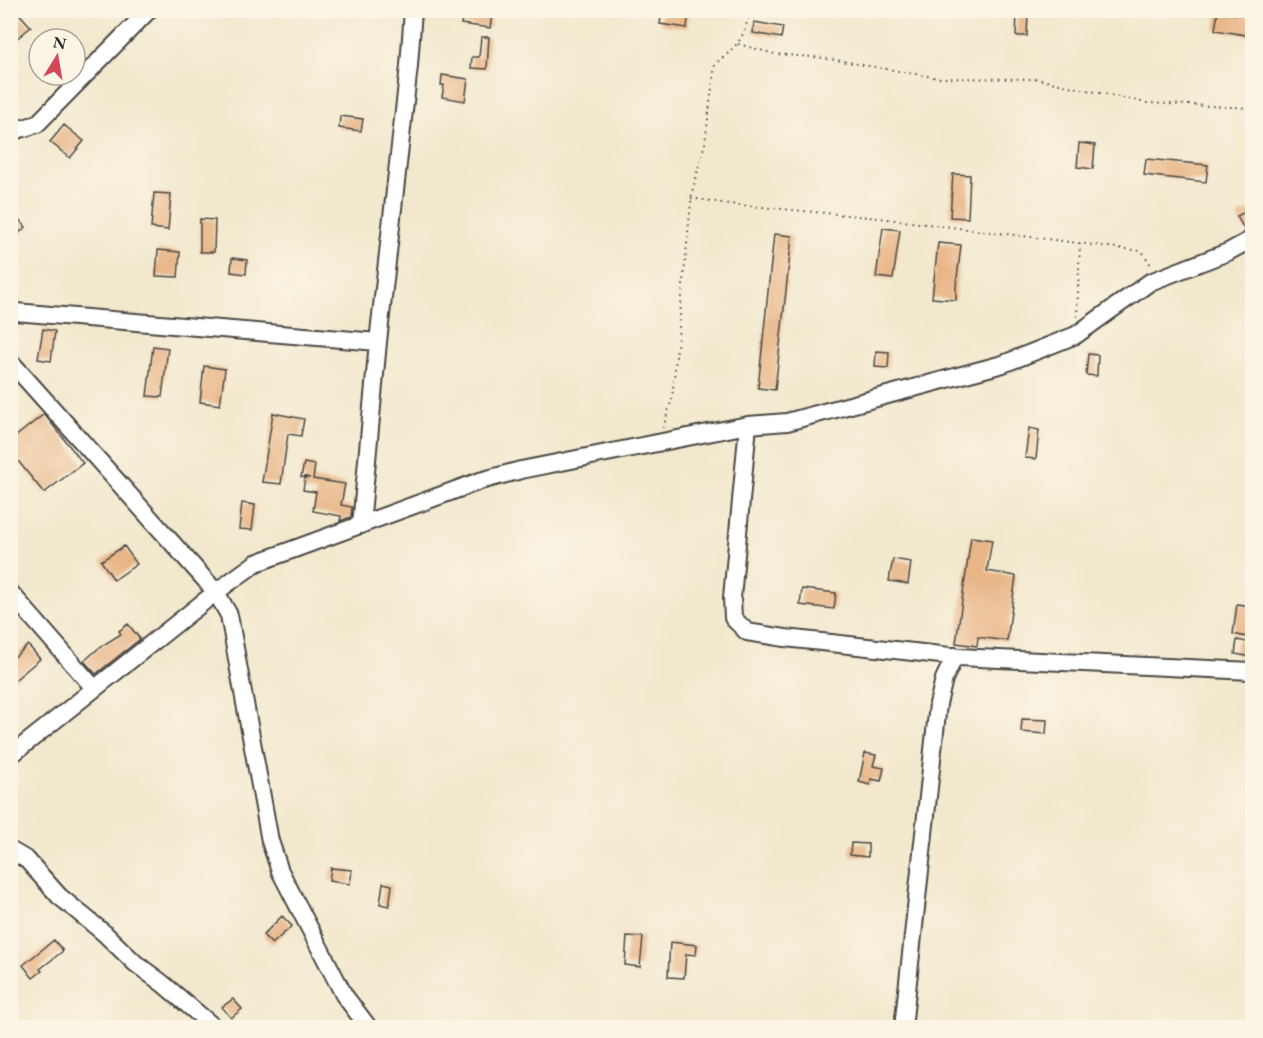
<svg xmlns="http://www.w3.org/2000/svg" width="1263" height="1038" font-family="'EB Garamond',serif">
	<style>
		.building { fill: #e8b587 }
		.lines { fill: none; stroke-linecap: round; stroke-linejoin: round }
		.minor-casing { stroke: #494743; stroke-width: 20 }
		.path { stroke: #494743; stroke-width: 2; stroke-dasharray: 1.5 4.5; stroke-linecap: butt }
		.minor { stroke: #fff; stroke-width: 16 }
	</style>
	<rect width="100%" height="100%" fill="#fcf5e5"/>
	<filter id="ink" filterUnits="userSpaceOnUse"><feTurbulence type="fractalNoise" baseFrequency=".0167" numOctaves="2"/><feDisplacementMap in="SourceGraphic" scale="12" xChannelSelector="R" yChannelSelector="G"/><feConvolveMatrix kernelMatrix="1 2 1 2 8 2 1 2 1" color-interpolation-filters="sRGB"/></filter>
	<filter id="wash" filterUnits="userSpaceOnUse"><feTurbulence type="fractalNoise" baseFrequency=".008" numOctaves="4" result="noise"/><feDisplacementMap in="SourceGraphic" scale="24" xChannelSelector="R" yChannelSelector="G"/><feGaussianBlur stdDeviation="1.35" result="paint"/><feColorMatrix in="noise" values="0 0 0 0 0 0 0 0 0 0 0 0 0 0 0 0 0 1.4 0 .05"/><feComposite in="paint" operator="in"/></filter>
	<g filter="url(#wash)">
		<rect width="100%" height="100%" fill="#f2e8cd"/>
		<g id="blocks">
			<path class="building" d="M 10,10 L 16,10 L 31,27 L 10,44 Z
				M 463,10 L 492,14 L 490,28 L 461,24 Z
				M 662,10 L 689,10 L 687,28 L 660,24 Z
				M 1218,12 L 1249,16 L 1249,20 L 1252,21 L 1252,36 L 1215,30 Z
				M 1017,13 L 1028,13 L 1027,36 L 1016,36 Z
				M 754,22 L 783,27 L 781,38 L 753,33 Z
				M 481,37 L 489,37 L 487,69 L 471,68 L 472,57 L 479,57 Z
				M 442,75 L 468,79 L 465,101 L 442,97 L 444,85 L 441,85 Z
				M 340,116 L 363,119 L 361,131 L 339,128 Z
				M 64,125 L 84,141 L 70,158 L 50,142 Z
				M 1079,143 L 1095,145 L 1093,169 L 1077,167 Z
				M 1146,159 L 1208,165 L 1206,182 L 1144,175 Z
				M 953,174 L 970,175 L 968,218 L 950,217 Z
				M 154,193 L 171,194 L 168,230 L 151,228 Z
				M 10,210 L 26,227 L 10,241 Z
				M 1249,210 L 1252,217 L 1252,228 L 1245,231 L 1237,216 Z
				M 200,219 L 215,220 L 214,252 L 200,252 Z
				M 883,228 L 900,230 L 893,279 L 876,277 Z
				M 774,234 L 792,236 L 775,390 L 758,388 Z
				M 938,243 L 961,245 L 956,287 L 956,300 L 932,298 Z
				M 158,250 L 180,252 L 178,277 L 156,276 Z
				M 232,258 L 247,260 L 246,274 L 231,272 Z
				M 43,329 L 55,331 L 51,361 L 38,359 Z
				M 153,346 L 168,348 L 162,397 L 147,396 Z
				M 876,351 L 889,352 L 888,368 L 875,367 Z
				M 1088,354 L 1098,355 L 1097,376 L 1086,375 Z
				M 204,366 L 225,369 L 220,405 L 200,402 Z
				M 273,413 L 304,419 L 301,436 L 288,434 L 281,484 L 262,482 Z
				M 44,414 L 83,463 L 44,493 L 10,451 L 10,441 Z
				M 1029,428 L 1039,430 L 1036,459 L 1025,458 Z
				M 304,463 L 315,465 L 313,479 L 345,484 L 341,505 L 352,507 L 351,517 L 340,521 L 341,516 L 313,511 L 316,492 L 303,490 L 305,477 L 310,478 L 301,477 Z
				M 242,503 L 255,505 L 252,530 L 239,529 Z
				M 971,537 L 992,540 L 987,571 L 1016,576 L 1007,641 L 978,637 L 977,646 L 956,643 Z
				M 124,546 L 137,564 L 114,580 L 101,561 Z
				M 893,559 L 911,562 L 908,584 L 889,581 Z
				M 802,589 L 836,593 L 834,609 L 800,605 Z
				M 1237,604 L 1251,606 L 1247,637 L 1233,634 Z
				M 128,624 L 140,639 L 96,674 L 84,661 L 100,647 L 121,634 L 119,631 Z
				M 1237,640 L 1252,643 L 1252,657 L 1235,654 Z
				M 28,645 L 40,659 L 10,684 L 10,661 Z
				M 1022,719 L 1047,720 L 1046,734 L 1021,732 Z
				M 865,753 L 876,755 L 873,766 L 884,768 L 881,781 L 871,779 L 870,785 L 859,782 Z
				M 851,843 L 868,844 L 868,857 L 850,855 Z
				M 331,868 L 352,870 L 350,884 L 329,881 Z
				M 383,883 L 392,885 L 389,906 L 380,904 Z
				M 282,916 L 292,926 L 272,944 L 263,935 Z
				M 627,936 L 643,937 L 640,967 L 625,965 Z
				M 54,940 L 63,951 L 40,969 L 42,971 L 33,978 L 23,965 Z
				M 670,942 L 697,945 L 696,955 L 686,954 L 684,978 L 668,977 Z
				M 233,999 L 242,1009 L 231,1018 L 222,1007 Z"/>
		</g>
	</g>
	<g filter="url(#ink)">
		<use href="#blocks" fill-opacity="0" stroke="#494743" stroke-width="1.5"/>
		<g class="lines">
			<g class="minor-casing">
				<path id="minor" d="M 10,132 L 37,124 L 149,10
					M 10,314 L 15,312 L 378,342
					M 10,361 L 216,592 L 229,615 L 270,841 L 280,871 L 344,995 L 369,1028
					M 748,425 L 732,598 L 733,618 L 747,632 L 785,638 L 959,657 L 1252,671
					M 361,525 L 378,342 L 409,66 L 413,10
					M 10,592 L 94,688
					M 10,756 L 216,592 L 256,563 L 480,481 L 521,470 L 748,425 L 787,422 L 1003,364 L 1076,335 L 1150,282 L 1228,252 L 1252,239
					M 10,850 L 27,860 L 59,896 L 104,933 L 135,963 L 162,983 L 215,1028
					M 903,1028 L 938,704 L 944,679 L 955,656"/>
			</g>
			<path class="path" d="M 738,44 L 775,54 L 824,58 L 938,78 L 1037,79 L 1146,103 L 1252,108
				M 691,198 L 729,204 L 879,218 L 1142,251 L 1151,265
				M 1077,317 L 1080,242
				M 663,428 L 672,399 L 692,192 L 705,143 L 715,64 C 738,46 744,39 750,10"/>
			<use href="#minor" class="minor"/>
		</g>
	</g>
	<rect width="1263" height="1038" fill="none" stroke="#fcf5e5" stroke-width="36"/>
	<g transform="translate(57 57) rotate(11)"><circle r="28" fill="#fcf5e5" stroke="#a8a49b" stroke-width="1.5"/>
	<path d="M0-4.5L10 22L0 15L-10 22Z" fill="#d1495b"/>
	<text y="-9" font-size="16" font-weight="bold" text-anchor="middle" fill="#2b2b2b">N</text>
	</g>
</svg>
